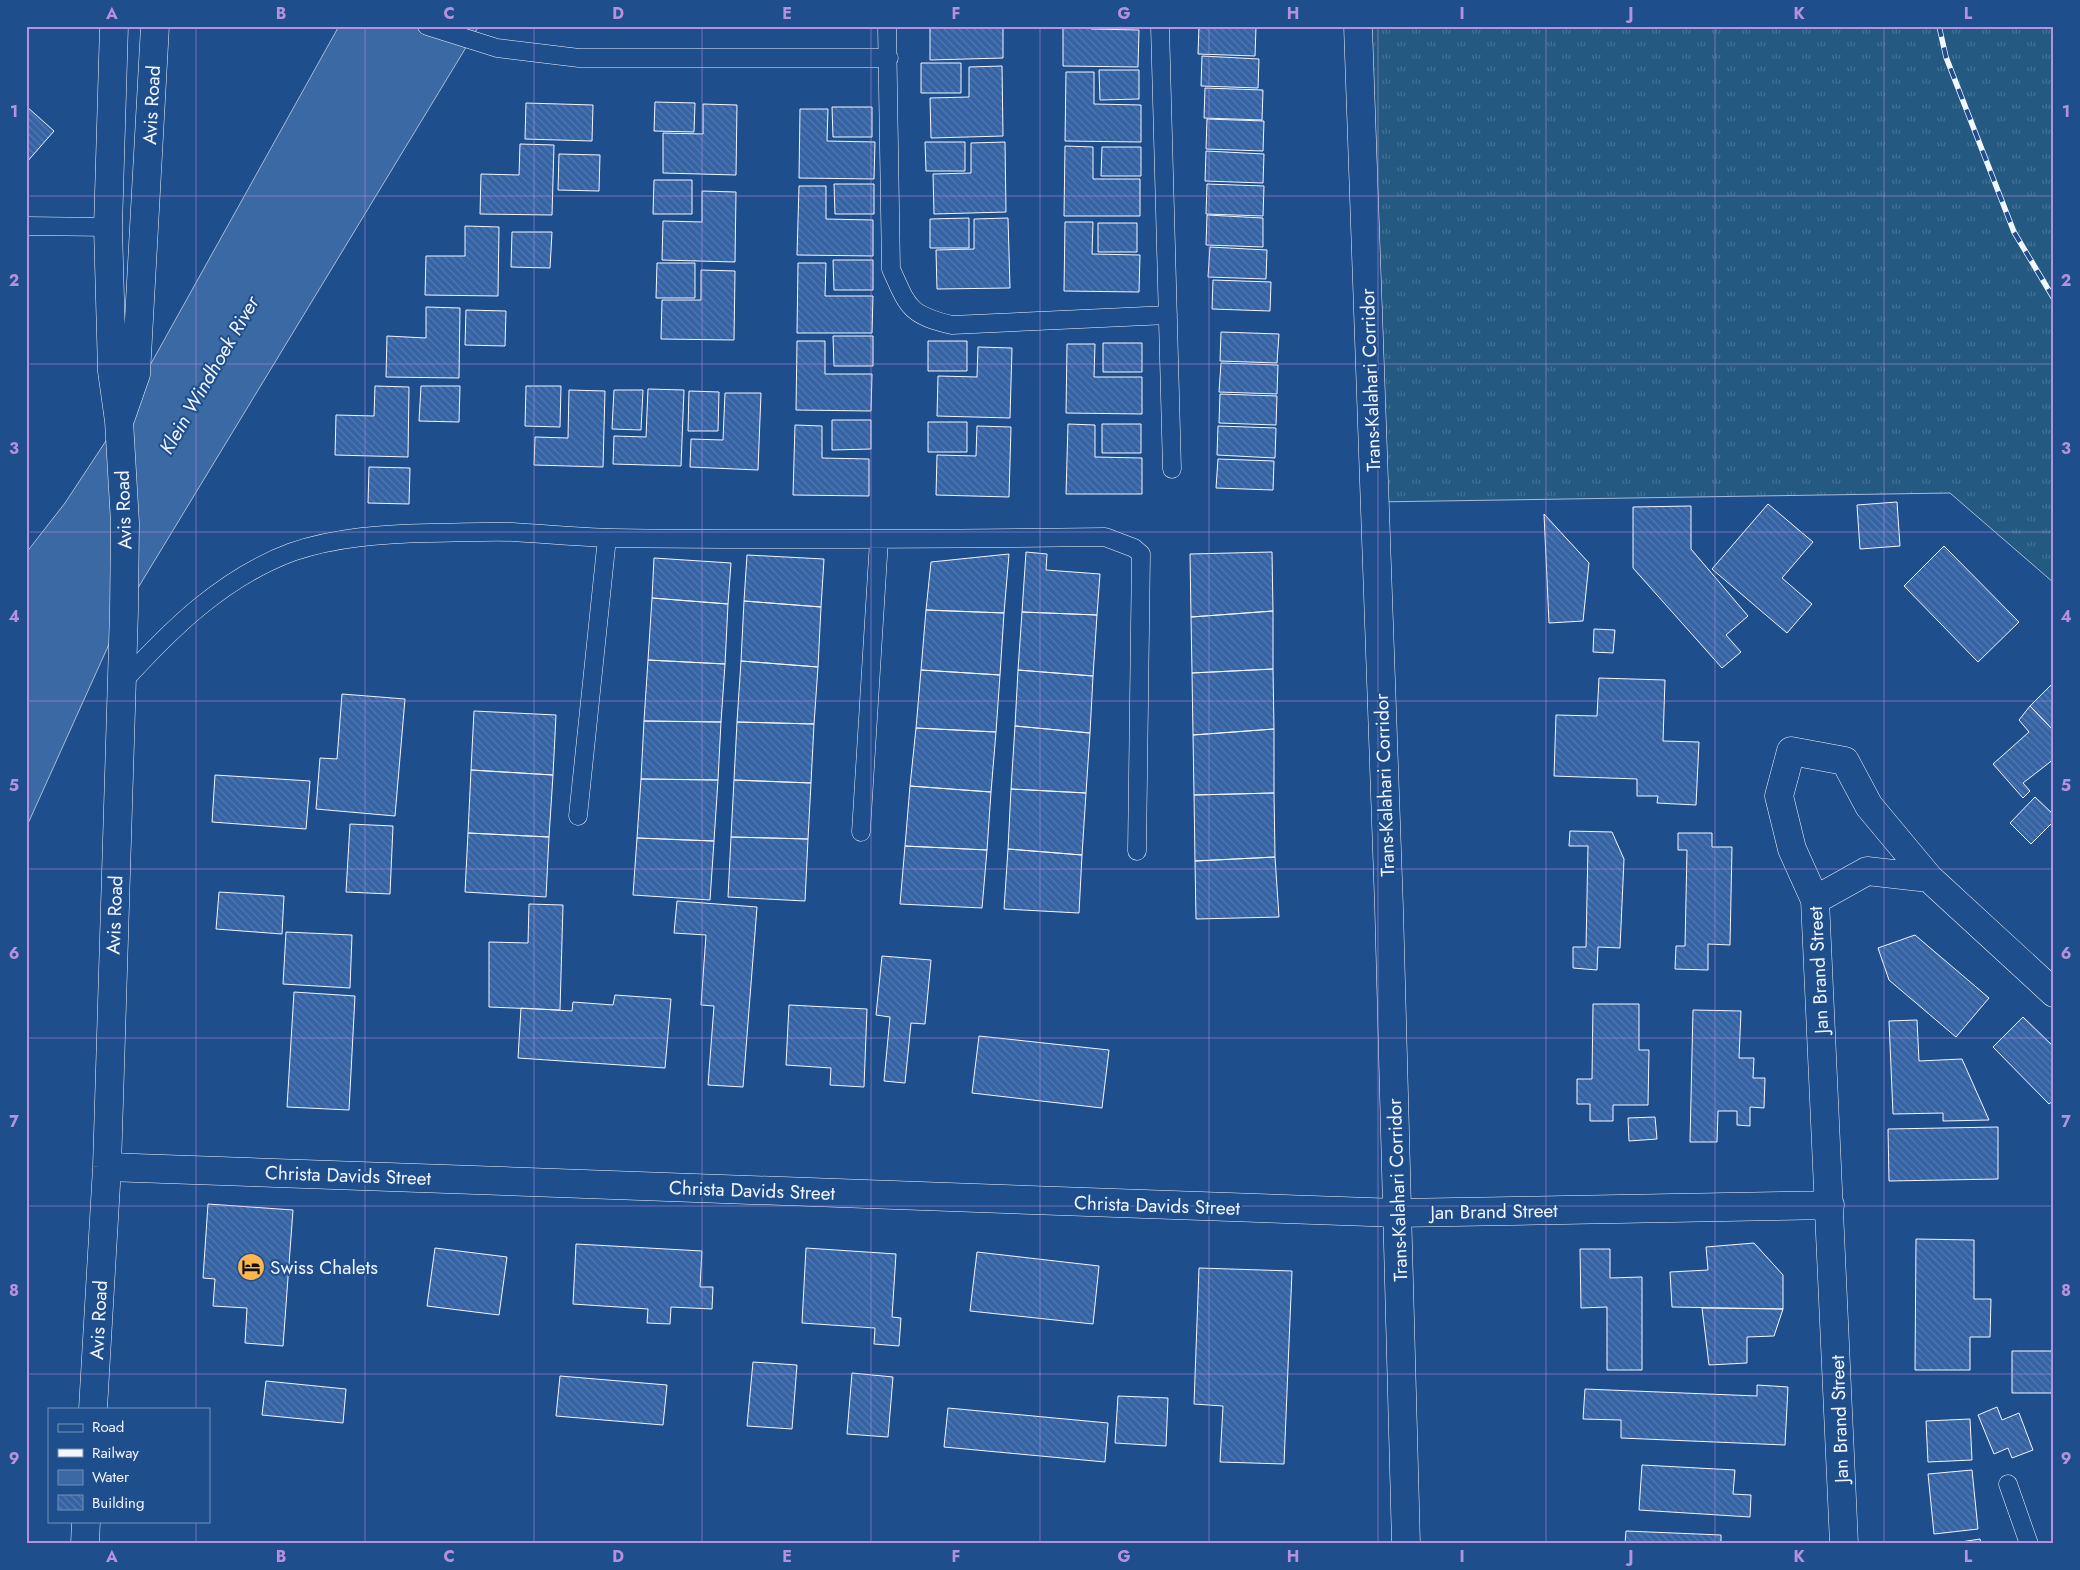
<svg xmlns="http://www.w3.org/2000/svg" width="2080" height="1570" font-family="Jost,sans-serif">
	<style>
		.grass { fill: url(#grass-tufts); stroke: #a8bbd7 }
		.water { fill: #3b69a3; stroke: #a8bbd7 }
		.building { fill: url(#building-back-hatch); stroke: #f2f6ff }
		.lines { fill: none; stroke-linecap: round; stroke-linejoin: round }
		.lane-casing { stroke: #f2f6ff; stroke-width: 19 }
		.street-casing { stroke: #f2f6ff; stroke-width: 29 }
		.highway-casing { stroke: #f2f6ff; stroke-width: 29 }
		.lane { stroke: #1f4e8c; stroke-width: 18 }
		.street { stroke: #1f4e8c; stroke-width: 28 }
		.highway { stroke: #1f4e8c; stroke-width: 28 }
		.rail-casing { stroke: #f2f6ff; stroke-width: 5.5 }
		.rail { stroke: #1f4e8c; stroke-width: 4; stroke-dasharray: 11; stroke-linecap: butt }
		.grid { fill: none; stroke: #b691df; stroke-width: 1; stroke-opacity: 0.55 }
		.labels { text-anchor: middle; stroke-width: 4; stroke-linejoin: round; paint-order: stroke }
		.street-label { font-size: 19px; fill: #f2f6ff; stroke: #1f4e8c }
		.poi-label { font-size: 19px; fill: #f2f6ff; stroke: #1f4e8c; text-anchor: start }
		.water-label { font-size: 20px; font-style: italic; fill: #f2f6ff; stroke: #1f4e8c }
		.neatline { fill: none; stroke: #b691df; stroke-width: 2 }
		.grid-label { font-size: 16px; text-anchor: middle; font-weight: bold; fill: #b691df }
	</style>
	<defs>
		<pattern id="grass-tufts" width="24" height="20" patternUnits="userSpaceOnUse" patternTransform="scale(1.25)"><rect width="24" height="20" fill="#245a82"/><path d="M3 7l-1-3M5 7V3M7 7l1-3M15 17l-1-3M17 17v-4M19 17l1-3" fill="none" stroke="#447295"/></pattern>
		<pattern id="building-back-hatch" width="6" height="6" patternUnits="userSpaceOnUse" patternTransform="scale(1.25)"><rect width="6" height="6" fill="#3563a3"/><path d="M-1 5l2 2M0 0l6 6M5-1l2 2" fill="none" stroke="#537ab1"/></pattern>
	</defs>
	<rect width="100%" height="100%" fill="#1f4e8c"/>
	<path class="grass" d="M 1367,26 L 2054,26 L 2054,583 L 1950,493 L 1374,502 Z"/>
	<path class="water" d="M 339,26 L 479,26 L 124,611 L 26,828 L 26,553 L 65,503 L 119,421 Z"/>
	<path class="building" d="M 930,26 L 1003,26 L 1003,58 L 930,60 Z
		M 1063,26 L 1091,26 L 1091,29 L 1139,30 L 1138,67 L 1063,66 Z
		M 1199,26 L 1256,27 L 1255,56 L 1198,54 Z
		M 1202,56 L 1259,59 L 1258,88 L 1201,86 Z
		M 921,63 L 961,63 L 961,93 L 921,93 Z
		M 1002,66 L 1003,136 L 931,138 L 930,98 L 969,97 L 969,67 Z
		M 1099,70 L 1139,70 L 1139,99 L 1100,100 Z
		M 1066,72 L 1094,72 L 1094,104 L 1141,105 L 1141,142 L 1065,141 Z
		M 1205,88 L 1263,90 L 1262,120 L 1204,118 Z
		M 655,102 L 695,103 L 694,132 L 654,131 Z
		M 526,103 L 593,105 L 592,141 L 525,139 Z
		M 703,104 L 737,105 L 736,175 L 663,173 L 663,133 L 703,134 Z
		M 26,106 L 54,131 L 26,163 Z
		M 832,107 L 872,107 L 872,137 L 833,137 Z
		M 800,109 L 828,109 L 827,141 L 875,142 L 874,179 L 799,178 Z
		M 1207,119 L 1264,121 L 1263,151 L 1206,149 Z
		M 925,142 L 965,142 L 965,171 L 926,171 Z
		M 1005,142 L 1006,212 L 934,214 L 933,174 L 971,173 L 971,143 Z
		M 520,144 L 554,145 L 552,215 L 480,214 L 481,174 L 519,175 Z
		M 1065,146 L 1093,147 L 1093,179 L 1140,179 L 1140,216 L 1064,216 Z
		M 1102,147 L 1141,147 L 1141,176 L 1101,176 Z
		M 1206,151 L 1264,154 L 1263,183 L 1205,181 Z
		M 559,154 L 600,155 L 599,191 L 558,190 Z
		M 654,180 L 692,180 L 692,214 L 653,214 Z
		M 834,184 L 874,184 L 874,214 L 835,214 Z
		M 1207,184 L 1264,186 L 1263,216 L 1206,214 Z
		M 799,186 L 826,186 L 826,219 L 873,220 L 873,256 L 797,255 Z
		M 702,191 L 736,192 L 735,262 L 662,260 L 663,221 L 702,222 Z
		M 1207,215 L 1263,218 L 1263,247 L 1206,245 Z
		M 969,218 L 969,248 L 930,248 L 930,219 Z
		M 1008,218 L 1010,288 L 937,289 L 936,250 L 974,249 L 974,219 Z
		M 1065,222 L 1093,222 L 1092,254 L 1140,255 L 1139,292 L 1064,291 Z
		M 1098,223 L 1137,223 L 1137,252 L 1098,252 Z
		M 465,226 L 499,227 L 498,296 L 425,295 L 426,256 L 465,256 Z
		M 512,232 L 552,232 L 550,268 L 511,267 Z
		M 1210,247 L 1267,250 L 1266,279 L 1208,277 Z
		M 833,260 L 873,260 L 873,290 L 834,290 Z
		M 657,263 L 695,263 L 695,298 L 656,298 Z
		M 798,263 L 826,263 L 825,296 L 873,296 L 872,333 L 797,333 Z
		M 701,270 L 735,271 L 734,340 L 661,339 L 662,300 L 701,300 Z
		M 1213,280 L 1271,282 L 1270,311 L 1212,309 Z
		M 426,307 L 460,308 L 459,378 L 386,377 L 387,336 L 426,338 Z
		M 466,310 L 506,311 L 505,346 L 465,345 Z
		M 1221,332 L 1279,334 L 1277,363 L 1220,361 Z
		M 833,336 L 873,336 L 873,366 L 834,366 Z
		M 797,341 L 825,341 L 825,374 L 872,374 L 871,411 L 796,410 Z
		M 928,341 L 967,341 L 967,371 L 928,371 Z
		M 1103,343 L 1142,343 L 1142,372 L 1103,372 Z
		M 1067,344 L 1095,344 L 1094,377 L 1142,377 L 1142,414 L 1066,413 Z
		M 978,347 L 1012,348 L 1010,418 L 937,416 L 938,376 L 977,377 Z
		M 1221,363 L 1278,365 L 1277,394 L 1219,392 Z
		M 375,386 L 409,387 L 408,457 L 335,455 L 336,415 L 374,416 Z
		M 421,386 L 460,386 L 459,422 L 419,421 Z
		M 526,386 L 561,386 L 560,427 L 525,426 Z
		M 648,389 L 684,390 L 681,466 L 613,464 L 614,436 L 646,437 Z
		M 569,390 L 605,391 L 603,467 L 534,465 L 535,437 L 568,438 Z
		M 614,390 L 643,390 L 641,430 L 612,429 Z
		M 689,391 L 719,392 L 718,431 L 688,431 Z
		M 725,393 L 761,393 L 758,470 L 690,467 L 691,439 L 723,440 Z
		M 1220,394 L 1277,396 L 1276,425 L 1219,423 Z
		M 832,420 L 871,420 L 871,449 L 832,450 Z
		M 928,422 L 967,422 L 967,452 L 928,452 Z
		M 1068,424 L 1095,425 L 1095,457 L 1142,458 L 1142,494 L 1066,494 Z
		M 1102,424 L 1141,424 L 1141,453 L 1102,453 Z
		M 795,425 L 822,426 L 822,458 L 869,459 L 869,496 L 793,495 Z
		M 977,426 L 1011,427 L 1009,497 L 936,495 L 937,455 L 976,456 Z
		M 1218,426 L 1276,428 L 1275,458 L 1217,455 Z
		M 1218,459 L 1274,461 L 1273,490 L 1216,488 Z
		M 369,467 L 410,468 L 409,504 L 368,503 Z
		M 1897,502 L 1900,546 L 1860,549 L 1857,505 Z
		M 1768,504 L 1813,542 L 1782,578 L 1812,604 L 1787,633 L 1712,569 Z
		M 1691,506 L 1691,549 L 1748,616 L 1726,635 L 1741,652 L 1722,668 L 1633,568 L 1633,507 Z
		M 1544,514 L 1589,563 L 1583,621 L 1549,623 Z
		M 1944,546 L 2019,622 L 1978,662 L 1904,586 Z
		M 1026,552 L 1047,554 L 1046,570 L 1100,574 L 1097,615 L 1022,612 Z
		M 1272,552 L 1273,611 L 1191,617 L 1190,554 Z
		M 1009,554 L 1004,613 L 926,610 L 931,562 Z
		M 747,555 L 824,559 L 821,607 L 744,601 Z
		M 654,558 L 731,563 L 728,604 L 652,598 Z
		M 652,598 L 728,604 L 725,664 L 648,660 Z
		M 744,601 L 821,607 L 818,667 L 741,661 Z
		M 926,610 L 1004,613 L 1000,675 L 921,670 Z
		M 1273,611 L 1273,669 L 1192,673 L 1191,617 Z
		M 1022,612 L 1097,615 L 1093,676 L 1018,670 Z
		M 1594,629 L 1615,630 L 1613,653 L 1593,652 Z
		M 648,660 L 725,664 L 721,722 L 644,721 Z
		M 741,661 L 818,667 L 814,724 L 737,722 Z
		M 1273,669 L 1274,729 L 1193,735 L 1192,673 Z
		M 921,670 L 1000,675 L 996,732 L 916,728 Z
		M 1018,670 L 1093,676 L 1090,733 L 1015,726 Z
		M 1599,678 L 1665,680 L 1663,741 L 1699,742 L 1696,805 L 1657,803 L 1658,796 L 1637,796 L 1637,779 L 1554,776 L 1556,715 L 1597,716 Z
		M 2054,682 L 2054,731 L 2030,706 Z
		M 342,694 L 405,699 L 395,816 L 316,809 L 320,758 L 337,759 Z
		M 2030,706 L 2054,731 L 2054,759 L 2023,783 L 2030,791 L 2023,798 L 1993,764 L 2029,732 L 2019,720 Z
		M 474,711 L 556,715 L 553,775 L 471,770 Z
		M 644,721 L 721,722 L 718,780 L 641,779 Z
		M 737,722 L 814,724 L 811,783 L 734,780 Z
		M 1015,726 L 1090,733 L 1086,793 L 1011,789 Z
		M 916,728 L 996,732 L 991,792 L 910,786 Z
		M 1274,729 L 1274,793 L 1194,795 L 1193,735 Z
		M 471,770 L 553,775 L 549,837 L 468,833 Z
		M 215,775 L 310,781 L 306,829 L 212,822 Z
		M 641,779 L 718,780 L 714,841 L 637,838 Z
		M 734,780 L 811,783 L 808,839 L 731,837 Z
		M 910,786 L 991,792 L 987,850 L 905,846 Z
		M 1011,789 L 1086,793 L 1082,855 L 1008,849 Z
		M 1274,793 L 1275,857 L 1195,861 L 1194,795 Z
		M 2035,797 L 2054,815 L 2054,821 L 2031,844 L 2010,823 Z
		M 350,824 L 393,826 L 390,894 L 346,892 Z
		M 1570,831 L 1612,832 L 1624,859 L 1620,948 L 1598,947 L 1597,970 L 1573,968 L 1573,947 L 1586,947 L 1588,846 L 1569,846 Z
		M 468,833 L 549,837 L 546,897 L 465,892 Z
		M 1678,833 L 1712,833 L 1712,847 L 1732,847 L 1730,945 L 1708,944 L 1708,970 L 1675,969 L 1676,946 L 1685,946 L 1687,850 L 1678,850 Z
		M 731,837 L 808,839 L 805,901 L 728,897 Z
		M 637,838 L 714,841 L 710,900 L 633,895 Z
		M 905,846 L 987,850 L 982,908 L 900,904 Z
		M 1008,849 L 1082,855 L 1079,913 L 1004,909 Z
		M 1275,857 L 1279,917 L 1196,919 L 1195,861 Z
		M 219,892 L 284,896 L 282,934 L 216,929 Z
		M 677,901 L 757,907 L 743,1087 L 708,1085 L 714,1006 L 701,1005 L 706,935 L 674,933 Z
		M 529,904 L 563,905 L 560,1010 L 489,1007 L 489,942 L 528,943 Z
		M 286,932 L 352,935 L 350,988 L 283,984 Z
		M 1915,935 L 1989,998 L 1956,1037 L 1889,980 L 1878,948 Z
		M 882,956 L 931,960 L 925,1024 L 911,1023 L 905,1083 L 884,1081 L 890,1017 L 876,1015 Z
		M 294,992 L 355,996 L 349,1110 L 287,1107 Z
		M 615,995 L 671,999 L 665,1068 L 518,1058 L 521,1008 L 572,1011 L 573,1002 L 613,1005 Z
		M 1593,1004 L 1639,1004 L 1639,1050 L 1649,1050 L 1648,1105 L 1613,1105 L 1613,1121 L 1590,1121 L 1590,1104 L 1577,1104 L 1577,1079 L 1592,1079 Z
		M 789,1005 L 867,1009 L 864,1087 L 830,1085 L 831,1068 L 786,1065 Z
		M 1693,1010 L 1741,1011 L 1739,1058 L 1754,1058 L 1753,1078 L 1765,1078 L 1764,1108 L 1750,1107 L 1750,1126 L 1737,1125 L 1737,1111 L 1718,1111 L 1717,1142 L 1690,1142 Z
		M 2023,1017 L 2054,1047 L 2054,1100 L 2049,1104 L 1993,1047 Z
		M 1917,1020 L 1919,1061 L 1962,1059 L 1989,1120 L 1943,1121 L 1943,1113 L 1893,1114 L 1889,1021 Z
		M 979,1036 L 1109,1050 L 1102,1108 L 972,1093 Z
		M 1655,1117 L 1657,1139 L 1629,1141 L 1628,1118 Z
		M 1998,1127 L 1998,1179 L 1889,1181 L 1888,1129 Z
		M 208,1204 L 293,1210 L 283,1346 L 245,1343 L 247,1308 L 213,1306 L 215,1279 L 203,1278 Z
		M 1916,1239 L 1974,1240 L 1974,1299 L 1991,1299 L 1990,1337 L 1970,1337 L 1970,1370 L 1915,1370 Z
		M 1754,1243 L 1783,1275 L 1783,1309 L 1672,1307 L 1670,1272 L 1708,1270 L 1706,1247 Z
		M 576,1244 L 702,1251 L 700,1287 L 713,1287 L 712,1309 L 671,1307 L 670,1324 L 647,1323 L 648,1309 L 573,1304 Z
		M 435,1248 L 507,1257 L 499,1315 L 427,1306 Z
		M 806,1248 L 896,1254 L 892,1317 L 901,1318 L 899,1346 L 874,1344 L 875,1328 L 802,1323 Z
		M 1580,1249 L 1610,1249 L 1610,1278 L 1642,1277 L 1642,1370 L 1607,1370 L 1607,1307 L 1581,1308 Z
		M 977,1252 L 1099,1266 L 1093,1324 L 970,1311 Z
		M 1199,1268 L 1292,1271 L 1284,1464 L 1220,1462 L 1223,1406 L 1194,1404 Z
		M 1702,1308 L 1783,1309 L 1774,1336 L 1747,1337 L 1747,1363 L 1709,1365 Z
		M 2012,1351 L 2054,1351 L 2054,1393 L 2012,1393 Z
		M 753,1362 L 797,1365 L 792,1429 L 747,1426 Z
		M 852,1373 L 893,1377 L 888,1437 L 847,1434 Z
		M 560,1376 L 667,1385 L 663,1425 L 556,1416 Z
		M 266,1381 L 346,1389 L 343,1423 L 262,1415 Z
		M 1757,1385 L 1788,1387 L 1785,1445 L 1621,1438 L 1621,1420 L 1583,1419 L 1585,1389 L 1757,1396 Z
		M 1118,1396 L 1168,1398 L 1166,1446 L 1115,1443 Z
		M 1997,1407 L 2002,1420 L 2019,1413 L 2033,1450 L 2012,1458 L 2008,1448 L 1994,1454 L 1978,1415 Z
		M 948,1408 L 1108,1423 L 1105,1462 L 944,1447 Z
		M 1970,1419 L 1972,1460 L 1928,1462 L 1926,1421 Z
		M 1642,1465 L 1735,1470 L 1733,1494 L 1751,1495 L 1750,1517 L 1639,1510 Z
		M 1972,1470 L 1978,1529 L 1934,1534 L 1928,1474 Z
		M 1626,1531 L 1721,1535 L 1721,1544 L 1625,1544 Z
		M 1980,1539 L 1981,1544 L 1948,1544 Z"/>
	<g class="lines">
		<g class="lane-casing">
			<path id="lane" d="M 427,26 L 497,48 L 579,58 L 889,58
				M 887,26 L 891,269 C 908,307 909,315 952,325 L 1168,315
				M 1160,26 L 1172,469
				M 26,226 L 108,227
				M 121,684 C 170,630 222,578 292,552 C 336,537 383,534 430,533 C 458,533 485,531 513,532 C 546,534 579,537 612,538 C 776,540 941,539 1105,537 L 1134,548 L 1141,554 L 1137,851
				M 578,816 L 607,538
				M 861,832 L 879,540
				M 2008,1484 L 2029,1544"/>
		</g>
		<g class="street-casing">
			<path id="street" d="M 121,417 L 136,374 L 155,26
				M 1815,900 L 1867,871 L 1929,878
				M 107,1167 L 1398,1213 L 1830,1205
				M 93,1409 L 107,1167 L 124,611 L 125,523 L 119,421 L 112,371 L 108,227 L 114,26
				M 85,1544 L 86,1521
				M 1844,1544 L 1815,900 L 1792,849 L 1779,796 L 1791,751 L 1845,761 L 1869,806 L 1929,878 L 2054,993"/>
		</g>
		<g class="highway-casing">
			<path id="highway" d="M 1358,26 L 1389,908 L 1406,1544"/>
		</g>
		<use href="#lane" class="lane"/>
		<use href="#street" class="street"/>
		<use href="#highway" class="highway"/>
		<g class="rail-casing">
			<path id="rail" d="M 1939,26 L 1946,57 L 2014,232 L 2054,299"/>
		</g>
		<use href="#rail" class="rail"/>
	</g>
	<path class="grid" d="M 196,26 L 196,1409M 365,26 L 365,1544M 534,26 L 534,1544M 702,26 L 702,1544M 871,26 L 871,1544M 1040,26 L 1040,1544M 1209,26 L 1209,1544M 1378,26 L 1378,1544M 1546,26 L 1546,1544M 1715,26 L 1715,1544M 1884,26 L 1884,1544M 26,196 L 2054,196M 26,364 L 2054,364M 26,532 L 2054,532M 26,701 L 2054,701M 26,869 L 2054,869M 26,1038 L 2054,1038M 26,1206 L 2054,1206M 26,1374 L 2054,1374M 196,1521 L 196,1544"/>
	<defs>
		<g id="hotel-disc" transform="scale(1.4375)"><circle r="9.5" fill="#ffb74d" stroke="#1f4e8c"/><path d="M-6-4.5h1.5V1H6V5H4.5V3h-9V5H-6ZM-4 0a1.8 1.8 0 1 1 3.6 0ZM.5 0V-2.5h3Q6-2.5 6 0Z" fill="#111"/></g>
	</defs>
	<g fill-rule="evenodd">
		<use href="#hotel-disc" x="251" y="1267"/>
	</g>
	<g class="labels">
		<g class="street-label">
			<text transform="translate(151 105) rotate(-87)" y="7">Avis Road</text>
			<text transform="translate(1370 380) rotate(-92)" y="7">Trans-Kalahari Corridor</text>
			<text transform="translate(123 510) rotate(-92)" y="7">Avis Road</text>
			<text transform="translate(1384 785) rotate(-92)" y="7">Trans-Kalahari Corridor</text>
			<text transform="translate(114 915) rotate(-88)" y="7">Avis Road</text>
			<text transform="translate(1818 970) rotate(-93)" y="7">Jan Brand Street</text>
			<text transform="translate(348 1175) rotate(2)" y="7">Christa Davids Street</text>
			<text transform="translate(752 1190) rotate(2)" y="7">Christa Davids Street</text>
			<text transform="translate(1397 1190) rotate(-92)" y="7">Trans-Kalahari Corridor</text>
			<text transform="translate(1157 1205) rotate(2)" y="7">Christa Davids Street</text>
			<text transform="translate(1494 1211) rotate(-1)" y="7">Jan Brand Street</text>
			<text transform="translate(98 1320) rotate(-87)" y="7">Avis Road</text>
			<text transform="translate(1839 1419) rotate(-92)" y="7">Jan Brand Street</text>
		</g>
		<g class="poi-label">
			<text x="270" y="1274">Swiss Chalets</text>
		</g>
		<g class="water-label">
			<text transform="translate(209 375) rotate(-60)" y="7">Klein Windhoek River</text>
		</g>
	</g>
	<rect width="2080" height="1570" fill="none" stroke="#1f4e8c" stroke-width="55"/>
	<rect x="48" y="1408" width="162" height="115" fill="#1f4e8c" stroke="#7391ba"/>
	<rect x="58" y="1424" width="25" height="8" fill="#1f4e8c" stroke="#7391ba"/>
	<text x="92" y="1432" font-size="15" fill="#f2f6ff">Road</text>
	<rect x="58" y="1449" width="25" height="8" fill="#f2f6ff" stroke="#7391ba"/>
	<text x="92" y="1458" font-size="15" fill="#f2f6ff">Railway</text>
	<rect x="58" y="1470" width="25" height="15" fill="#3b69a3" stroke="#7391ba"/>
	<text x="92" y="1482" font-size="15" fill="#f2f6ff">Water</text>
	<rect x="58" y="1495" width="25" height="15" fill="url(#building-back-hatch)" stroke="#7391ba"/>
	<text x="92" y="1508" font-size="15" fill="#f2f6ff">Building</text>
	<rect x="28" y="28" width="2024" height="1514" class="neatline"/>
	<g class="grid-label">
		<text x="112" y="19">A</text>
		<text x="281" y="19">B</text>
		<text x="449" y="19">C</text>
		<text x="618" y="19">D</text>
		<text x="787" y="19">E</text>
		<text x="956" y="19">F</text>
		<text x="1124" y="19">G</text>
		<text x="1293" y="19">H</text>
		<text x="1462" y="19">I</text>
		<text x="1631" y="19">J</text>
		<text x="1799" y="19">K</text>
		<text x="1968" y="19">L</text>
		<text x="14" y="117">1</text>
		<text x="2066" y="117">1</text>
		<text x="14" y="286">2</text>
		<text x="2066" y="286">2</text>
		<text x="14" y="454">3</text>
		<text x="2066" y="454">3</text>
		<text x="14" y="622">4</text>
		<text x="2066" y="622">4</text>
		<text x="14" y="791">5</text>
		<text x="2066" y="791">5</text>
		<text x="14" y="959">6</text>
		<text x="2066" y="959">6</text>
		<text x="14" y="1127">7</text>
		<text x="2066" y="1127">7</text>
		<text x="14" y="1296">8</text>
		<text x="2066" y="1296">8</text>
		<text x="14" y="1464">9</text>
		<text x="2066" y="1464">9</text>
		<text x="112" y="1562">A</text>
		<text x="281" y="1562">B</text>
		<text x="449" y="1562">C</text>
		<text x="618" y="1562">D</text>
		<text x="787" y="1562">E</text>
		<text x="956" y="1562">F</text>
		<text x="1124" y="1562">G</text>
		<text x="1293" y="1562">H</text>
		<text x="1462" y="1562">I</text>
		<text x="1631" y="1562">J</text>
		<text x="1799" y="1562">K</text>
		<text x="1968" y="1562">L</text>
	</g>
</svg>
